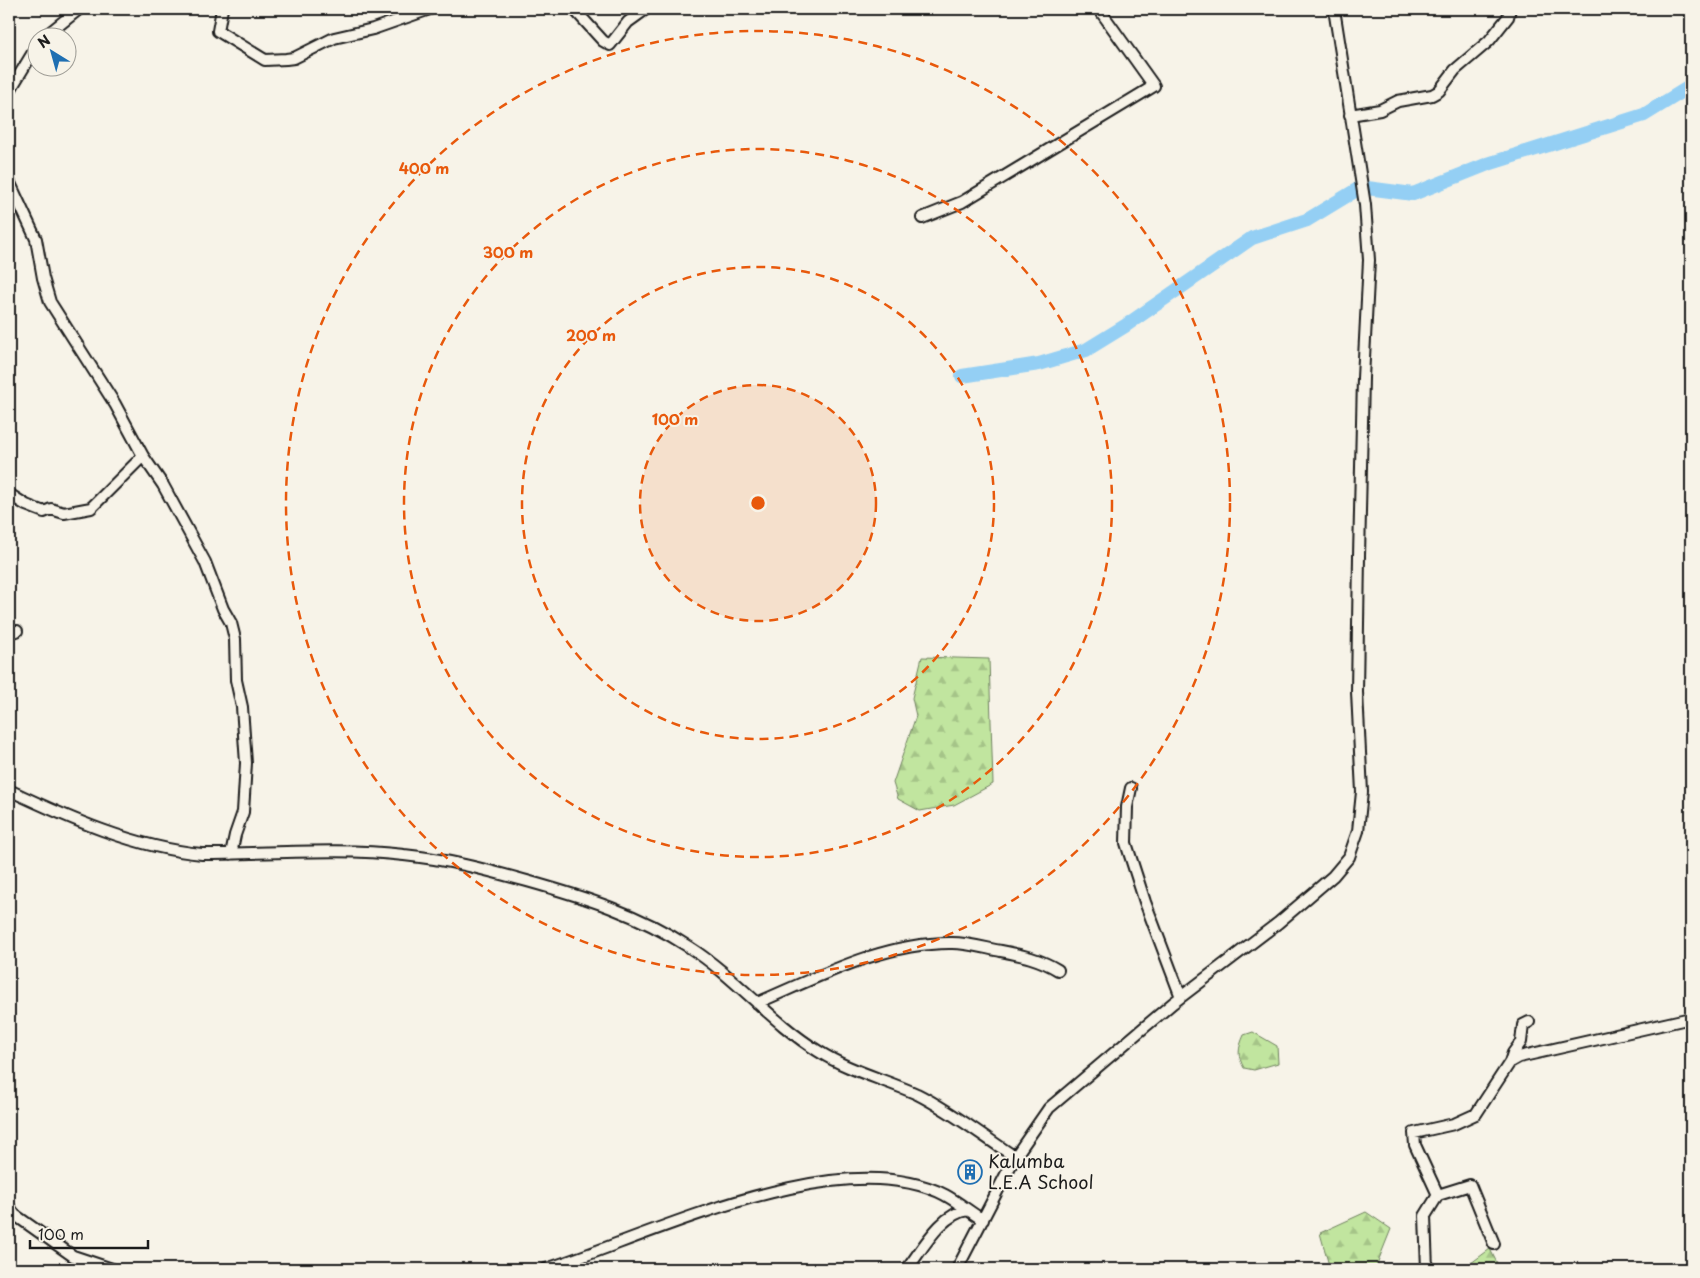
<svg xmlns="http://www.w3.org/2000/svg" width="1700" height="1278" font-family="'Playpen Sans',sans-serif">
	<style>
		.forest { fill: url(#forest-firs); stroke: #6e805e }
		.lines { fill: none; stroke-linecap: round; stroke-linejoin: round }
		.river { stroke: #94cff4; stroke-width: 14 }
		.minor-casing { stroke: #1c1c1c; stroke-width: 14 }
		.minor { stroke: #f7f3e8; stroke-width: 10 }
		.ring { fill: none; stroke: #e8590c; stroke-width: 2.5; stroke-dasharray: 9 6 }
		.labels { text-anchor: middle; stroke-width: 4; stroke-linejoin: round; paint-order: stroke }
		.poi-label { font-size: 18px; fill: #1c1c1c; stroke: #f7f3e8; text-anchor: start }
		.centre { fill: #e8590c; stroke: #f7f3e8; stroke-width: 2.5 }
		.ring-label { font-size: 15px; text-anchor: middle; font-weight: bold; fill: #e8590c; stroke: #f7f3e8; stroke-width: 4; stroke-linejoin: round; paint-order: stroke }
	</style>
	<defs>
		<pattern id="forest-firs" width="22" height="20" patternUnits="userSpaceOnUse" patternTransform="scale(1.25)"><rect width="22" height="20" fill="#c1e59f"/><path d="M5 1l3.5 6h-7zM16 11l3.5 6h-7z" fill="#a5c488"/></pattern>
	</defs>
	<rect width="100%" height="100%" fill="#f7f3e8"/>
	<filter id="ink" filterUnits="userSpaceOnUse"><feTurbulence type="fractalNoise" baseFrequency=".02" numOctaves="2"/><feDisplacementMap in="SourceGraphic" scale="10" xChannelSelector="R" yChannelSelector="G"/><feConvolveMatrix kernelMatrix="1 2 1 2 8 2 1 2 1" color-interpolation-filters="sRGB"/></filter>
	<g filter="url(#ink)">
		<path class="forest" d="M 922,657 L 989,659 L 993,784 L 954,805 L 920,811 L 898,799 L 893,783 L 916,716 L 912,698 Z
			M 1253,1032 L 1277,1046 L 1278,1063 L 1254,1070 L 1244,1068 C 1237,1055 1238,1049 1244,1035 Z
			M 1366,1212 L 1391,1229 L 1375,1269 L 1330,1269 L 1320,1233 Z
			M 1490,1249 L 1500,1269 L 1463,1269 Z"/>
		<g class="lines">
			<path class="river" d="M 1367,188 L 1413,194 L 1488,164 L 1644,115 L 1691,86
				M 962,376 L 1039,364 L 1086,350 L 1125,326 L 1252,238 L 1307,220 L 1358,189"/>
			<g class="minor-casing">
				<path id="minor" d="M 222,9 L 218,31 L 265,60 L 286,59 L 294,58 L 334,38 L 373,29 L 430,9
					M 574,9 L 603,41 L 610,45 L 628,22 L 646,9
					M 43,38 L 79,9
					M 9,92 L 38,44
					M 1350,115 L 1380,110 L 1398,101 L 1432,95 L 1439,91 L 1455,70 L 1489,41 L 1508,17 L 1510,9
					M 9,181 L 36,239 L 43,278 L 50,302 L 115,404 L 143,456 L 163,485 L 205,562 L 223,609 L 231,623 L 235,639 L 236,680 L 242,707 L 246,763 L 243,812 L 235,835 L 231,854
					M 922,218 L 962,202 L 1154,86 L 1099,9
					M 9,494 L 26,505 L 44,512 L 51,509 L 64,513 L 91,508 L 143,456
					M 9,632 L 17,631
					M 1131,788 L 1127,807 L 1126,843 L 1145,902 L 1181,997
					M 9,790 C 68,818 136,848 202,854 C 269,854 338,847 404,855 C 446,859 487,870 527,881 C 584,897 639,914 689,947 C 736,977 771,1022 818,1051 C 849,1071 884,1079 917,1094 C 951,1111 983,1136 1015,1157
					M 757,1003 C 818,977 884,942 952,943 C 968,943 985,948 1001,951 C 1022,955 1040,959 1058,970
					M 1510,1062 L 1513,1053 L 1521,1042 L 1523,1025 L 1529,1022
					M 1438,1195 L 1470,1185 L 1494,1244
					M 9,1207 L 15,1215 L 73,1256 L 112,1269
					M 546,1269 C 650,1236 839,1141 945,1195 C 958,1202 970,1212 983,1220
					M 907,1269 C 922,1250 941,1213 968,1210
					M 957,1269 L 1015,1157 L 1049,1108 L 1173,1003 L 1278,923 L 1333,876 L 1349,857 L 1358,831 L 1362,792 L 1357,692 L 1359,556 L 1363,378 L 1369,260 L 1365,205 L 1334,9
					M 1427,1269 L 1425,1216 L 1438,1195 L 1415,1145 L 1414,1133 L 1454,1124 L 1476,1114 L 1510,1062 L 1519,1057 L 1691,1018"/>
			</g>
			<use href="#minor" class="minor"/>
		</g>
	</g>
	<circle cx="758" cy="503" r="118" fill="#e8590c" fill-opacity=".12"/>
	<g class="ring">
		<circle cx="758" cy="503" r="118"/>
		<circle cx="758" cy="503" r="236"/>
		<circle cx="758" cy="503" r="354"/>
		<circle cx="758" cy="503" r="472"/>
	</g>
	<defs>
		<g id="building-ring" transform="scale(1.25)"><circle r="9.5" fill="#f7f3e8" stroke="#1f6fb2" stroke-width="1.5"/><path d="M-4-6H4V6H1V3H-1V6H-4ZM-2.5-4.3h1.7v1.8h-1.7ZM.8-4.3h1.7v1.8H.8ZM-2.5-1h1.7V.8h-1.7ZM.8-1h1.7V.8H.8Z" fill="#1f6fb2"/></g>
	</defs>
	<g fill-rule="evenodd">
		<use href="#building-ring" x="970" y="1172"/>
	</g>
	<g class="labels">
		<g class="poi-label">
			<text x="988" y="1168">Kalumba<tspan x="988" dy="21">L.E.A School</tspan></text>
		</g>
	</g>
	<circle cx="758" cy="503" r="8" class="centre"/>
	<g class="ring-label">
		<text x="424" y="174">400 m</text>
		<text x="508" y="258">300 m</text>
		<text x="591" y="341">200 m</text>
		<text x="675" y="425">100 m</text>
	</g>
	<rect width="1700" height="1278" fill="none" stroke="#f7f3e8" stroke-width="30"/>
	<rect x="15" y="15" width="1670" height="1248" fill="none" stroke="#1c1c1c" stroke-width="2" filter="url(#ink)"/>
	<g transform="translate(52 52) rotate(323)"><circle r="24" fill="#f7f3e8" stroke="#9f9d96"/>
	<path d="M0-4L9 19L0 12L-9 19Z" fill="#1f6fb2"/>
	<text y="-8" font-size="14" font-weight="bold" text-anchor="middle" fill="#1c1c1c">N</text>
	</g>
	<path d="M30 1240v8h118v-8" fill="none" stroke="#1c1c1c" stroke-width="2.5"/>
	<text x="38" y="1240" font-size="15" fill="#1c1c1c" stroke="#f7f3e8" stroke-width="4" paint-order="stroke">100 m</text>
</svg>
